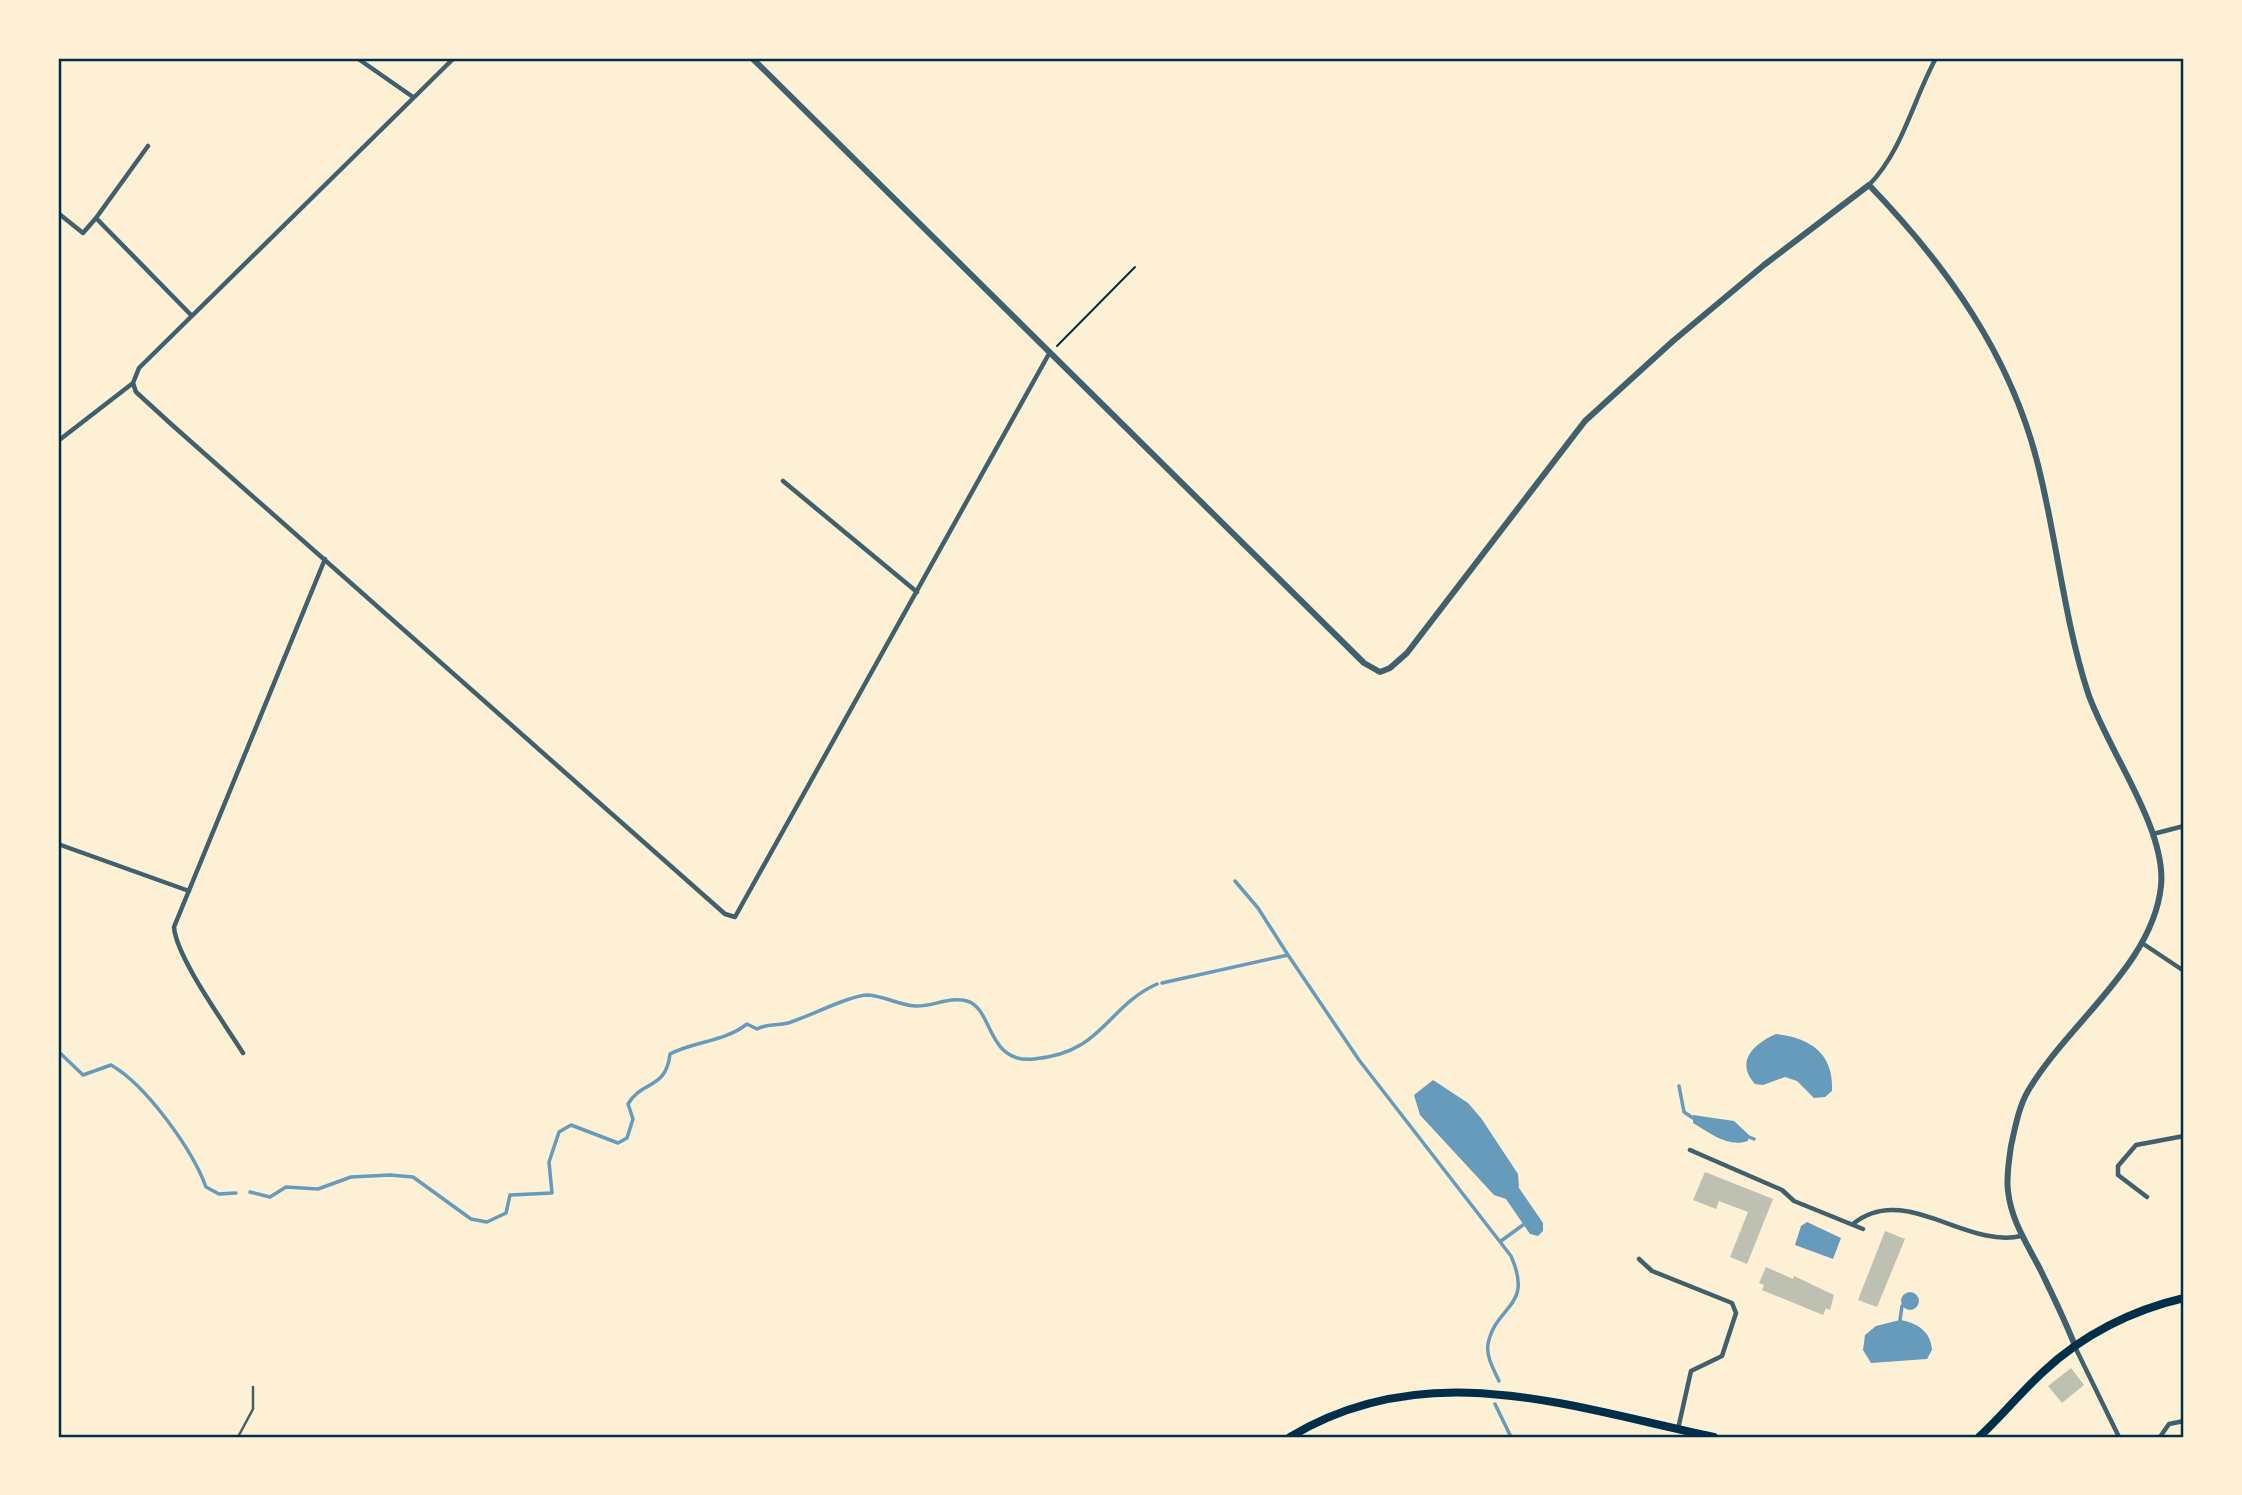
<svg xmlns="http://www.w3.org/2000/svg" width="2242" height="1495" font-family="'Sofia Sans Condensed',sans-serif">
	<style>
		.water { fill: #669bbc }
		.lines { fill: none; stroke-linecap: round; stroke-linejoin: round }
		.stream { stroke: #669bbc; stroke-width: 3.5 }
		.building { fill: #bec0b2 }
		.path { stroke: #003049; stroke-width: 2 }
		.service { stroke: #3f606c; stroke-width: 2.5 }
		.minor { stroke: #3f606c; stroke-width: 4.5 }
		.tertiary { stroke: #3f606c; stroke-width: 6 }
		.primary { stroke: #003049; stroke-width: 8 }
		.neatline { fill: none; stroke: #003049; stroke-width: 2.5 }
	</style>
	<rect width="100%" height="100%" fill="#fdf0d5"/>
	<path class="water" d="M 1776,1034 C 1811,1038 1834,1054 1832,1091 L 1825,1097 L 1814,1098 L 1797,1081 L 1785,1077 L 1763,1085 L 1755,1084 C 1735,1062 1753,1044 1776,1034 Z
		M 1433,1080 L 1468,1103 L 1481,1118 L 1518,1174 L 1519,1188 L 1543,1223 L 1543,1231 L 1538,1236 L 1530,1234 L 1506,1199 L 1494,1195 L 1420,1115 L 1414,1095 Z
		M 1693,1115 L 1734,1121 L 1749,1135 L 1748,1141 C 1728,1148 1710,1133 1693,1123 Z
		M 1807,1222 L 1841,1238 L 1833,1259 L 1795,1245 L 1801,1226 Z
		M1901 1301a9 9 0 1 1 18 0a9 9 0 1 1-18 0Z
		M 1900,1320 C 1917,1323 1931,1331 1932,1350 L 1927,1359 L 1871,1363 L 1863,1350 L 1865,1335 L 1876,1326 Z"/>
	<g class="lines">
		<path class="stream" d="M 1235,881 L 1258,908 L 1288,955
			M 1162,983 L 1288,955 L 1359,1060 L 1511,1256 C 1534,1308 1496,1304 1488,1344 C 1486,1357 1494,1370 1499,1381
			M 58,1051 L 83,1075 L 111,1065 C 146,1085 192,1149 206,1187 L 219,1194 L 236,1193
			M 1679,1086 L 1684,1112 L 1693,1118
			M 1749,1137 L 1754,1139
			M 250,1192 L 270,1197 L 286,1187 L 318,1189 L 351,1177 L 390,1175 L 413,1177 L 471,1219 L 487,1222 L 506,1213 L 510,1195 L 552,1193 L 549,1162 L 559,1132 L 571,1125 L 618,1143 L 627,1138 L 633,1119 L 628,1104 C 642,1080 666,1090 670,1054 C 695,1041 724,1042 747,1024 L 757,1029 C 768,1023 776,1026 788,1023 C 808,1017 850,995 868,995 C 884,996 899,1005 915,1006 C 933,1007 949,996 967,1001 C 994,1009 986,1064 1034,1059 C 1103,1053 1106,1007 1157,984
			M 1501,1241 L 1523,1225
			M 1900,1320 L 1902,1306
			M 1495,1404 L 1511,1437"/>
	</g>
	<path class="building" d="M 1705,1172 L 1773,1199 L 1747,1264 L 1730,1257 L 1748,1212 L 1719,1201 L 1716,1209 L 1693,1200 Z
		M 1885,1231 L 1905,1239 L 1877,1307 L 1858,1300 Z
		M 1766,1267 L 1793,1279 L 1794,1276 L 1834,1295 L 1830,1310 L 1826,1308 L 1823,1315 L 1762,1290 L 1764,1285 L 1759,1283 Z
		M 2071,1368 L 2084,1385 L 2062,1403 L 2048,1386 Z"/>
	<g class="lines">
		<path class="path" d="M 1057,346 L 1135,267"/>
		<path class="service" d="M 238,1437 L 253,1409 L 253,1387"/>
		<path class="minor" d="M 357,58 L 413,97
			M 1869,185 C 1903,150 1913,100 1936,58
			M 58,213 L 83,233 L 96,218 L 192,316
			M 96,218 L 148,146
			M 133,383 L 136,392 L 171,424 L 725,914 L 735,917 L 1050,352
			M 58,441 L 133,383 L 139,368 L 454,58
			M 783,481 L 917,592
			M 2153,834 L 2184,826
			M 58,844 L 189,891
			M 2142,943 L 2184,971
			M 243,1053 C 225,1024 176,957 174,927 L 325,559
			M 1690,1150 L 1782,1190 L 1794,1201 L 1863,1229
			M 2147,1197 L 2118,1175 L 2118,1166 L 2136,1145 L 2184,1136
			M 1853,1224 C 1904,1182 1966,1249 2021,1236
			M 1639,1259 L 1652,1271 L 1732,1303 L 1736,1313 L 1722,1356 L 1691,1371 L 1678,1429
			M 2075,1347 L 2119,1437
			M 2160,1437 L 2169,1424 L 2184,1421"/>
		<path class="tertiary" d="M 752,58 L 1364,663 L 1380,672 L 1390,668 L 1407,653 L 1585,421 L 1673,341 L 1764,265 L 1869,185 C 1946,265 2011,355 2038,465 C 2057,540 2064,619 2088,693 C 2107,749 2167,829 2161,886 C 2153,965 2067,1024 2028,1091 C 2019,1106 2015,1128 2011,1146 C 2009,1161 2006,1177 2008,1191 C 2011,1220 2027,1244 2040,1269 C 2052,1294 2065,1320 2075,1346"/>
		<path class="primary" d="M 1290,1437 C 1427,1354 1570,1407 1714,1437
			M 1979,1437 C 2001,1417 2020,1393 2043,1372 C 2082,1335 2132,1310 2184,1298"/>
	</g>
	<rect width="2242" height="1495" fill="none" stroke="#fdf0d5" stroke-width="119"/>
	<rect x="60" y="60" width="2122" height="1376" class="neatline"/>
</svg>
